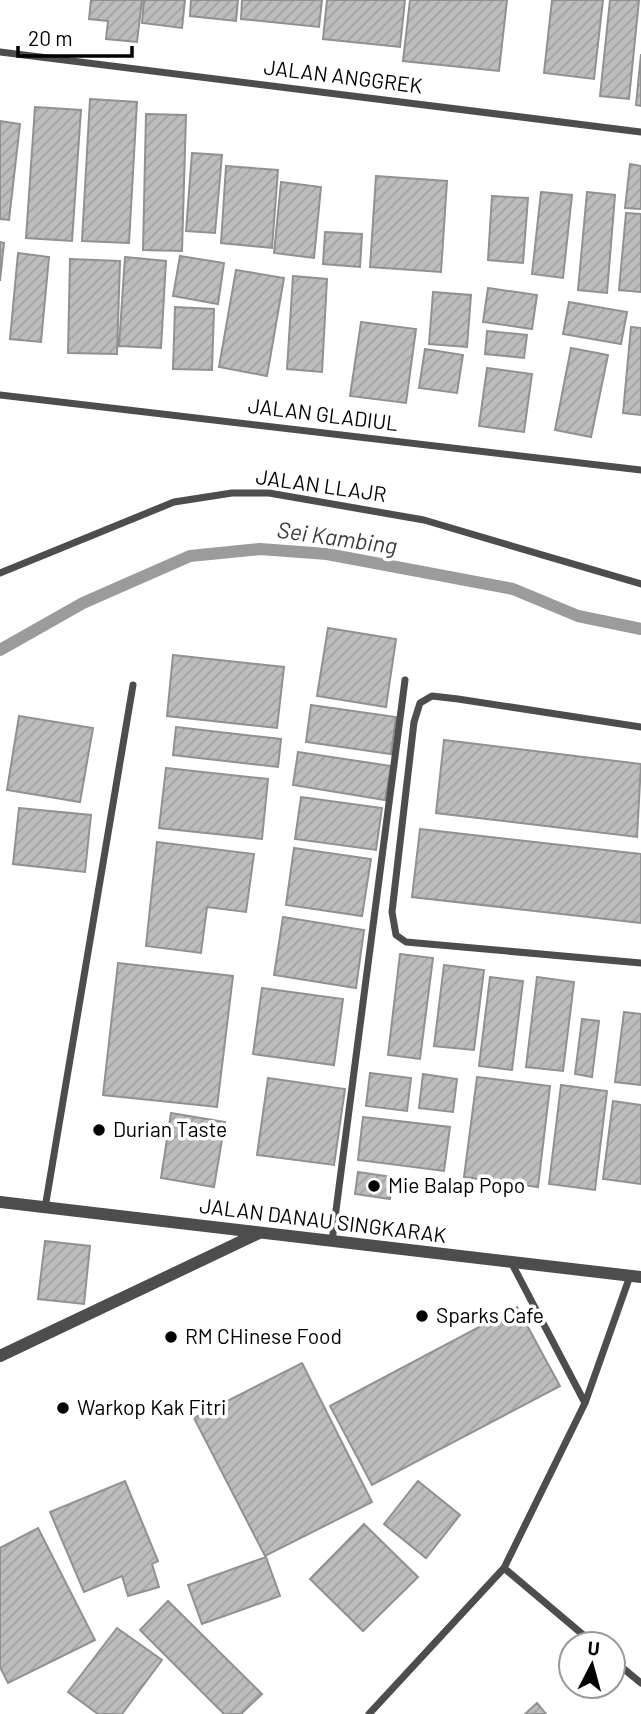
<svg xmlns="http://www.w3.org/2000/svg" width="641" height="1714" font-family="Barlow,sans-serif">
	<style>
		.lines { fill: none; stroke-linecap: round; stroke-linejoin: round }
		.stream { stroke: #9b9b9b; stroke-width: 12 }
		.building { fill: url(#building-hatch); stroke: #919191; stroke-width: 2 }
		.minor { stroke: #4d4d4d; stroke-width: 7 }
		.tertiary { stroke: #4d4d4d; stroke-width: 12 }
		.poi-dot { fill: #000; stroke: #fff; stroke-width: 2.5 }
		.labels { text-anchor: middle; stroke-width: 7; stroke-linejoin: round; paint-order: stroke }
		.street-label { font-size: 21px; fill: #000; stroke: #fff }
		.poi-label { font-size: 21px; fill: #000; stroke: #fff; text-anchor: start }
		.water-label { font-size: 23px; font-style: italic; fill: #3c3c3c; stroke: #fff }
	</style>
	<defs>
		<pattern id="building-hatch" width="6" height="6" patternUnits="userSpaceOnUse" patternTransform="scale(1.75)"><rect width="6" height="6" fill="#bdbdbd"/><path d="M-1 1l2-2M0 6l6-6M5 7l2-2" fill="none" stroke="#a1a1a1"/></pattern>
	</defs>
	<rect width="100%" height="100%" fill="#fff"/>
	<g class="lines">
		<path class="stream" d="M 0,650 L 83,603 L 190,556 L 260,549 L 327,554 L 513,589 L 578,616 L 641,629"/>
	</g>
	<path class="building" d="M 91,0 L 142,0 L 137,42 L 106,39 L 108,21 L 89,19 Z
		M 144,0 L 185,0 L 182,28 L 142,23 Z
		M 191,0 L 238,0 L 236,21 L 190,16 Z
		M 242,0 L 322,0 L 319,27 L 241,19 Z
		M 327,0 L 405,0 L 400,47 L 323,39 Z
		M 410,0 L 507,0 L 499,71 L 403,61 Z
		M 552,0 L 603,0 L 594,79 L 544,73 Z
		M 610,0 L 639,0 L 629,99 L 600,96 Z
		M 641,54 L 641,106 L 636,105 Z
		M 90,99 L 137,102 L 129,243 L 82,241 Z
		M 35,107 L 81,110 L 72,241 L 26,238 Z
		M 146,114 L 186,115 L 182,251 L 143,250 Z
		M 0,121 L 20,124 L 9,220 L 0,219 Z
		M 192,153 L 222,155 L 215,233 L 186,231 Z
		M 630,164 L 641,166 L 641,209 L 625,208 Z
		M 226,166 L 278,170 L 272,248 L 221,243 Z
		M 376,176 L 447,181 L 441,272 L 370,267 Z
		M 281,182 L 321,187 L 314,258 L 274,253 Z
		M 541,192 L 572,195 L 563,278 L 532,274 Z
		M 587,192 L 615,195 L 607,293 L 578,290 Z
		M 492,196 L 528,198 L 523,263 L 488,260 Z
		M 626,213 L 641,214 L 641,292 L 619,290 Z
		M 325,232 L 362,234 L 360,267 L 323,264 Z
		M 0,242 L 4,243 L 0,281 Z
		M 18,253 L 49,257 L 41,342 L 10,339 Z
		M 180,256 L 224,263 L 218,304 L 173,296 Z
		M 125,257 L 166,261 L 161,348 L 119,346 Z
		M 70,259 L 120,261 L 117,354 L 68,353 Z
		M 236,270 L 284,278 L 267,376 L 219,367 Z
		M 293,276 L 327,279 L 322,372 L 287,369 Z
		M 488,288 L 537,295 L 532,329 L 483,322 Z
		M 433,292 L 471,295 L 467,347 L 429,344 Z
		M 569,302 L 627,312 L 621,344 L 563,334 Z
		M 175,307 L 214,309 L 212,370 L 173,369 Z
		M 361,322 L 416,329 L 406,403 L 350,396 Z
		M 631,327 L 641,328 L 641,415 L 623,413 Z
		M 487,331 L 527,335 L 524,358 L 485,354 Z
		M 571,348 L 608,355 L 591,437 L 555,430 Z
		M 425,349 L 463,355 L 457,393 L 419,388 Z
		M 487,368 L 532,374 L 524,432 L 479,426 Z
		M 328,628 L 396,639 L 386,707 L 317,696 Z
		M 173,655 L 284,667 L 277,728 L 167,716 Z
		M 311,705 L 396,717 L 391,754 L 306,742 Z
		M 19,716 L 93,728 L 80,802 L 7,790 Z
		M 176,727 L 281,739 L 278,767 L 173,755 Z
		M 444,740 L 641,764 L 637,837 L 436,813 Z
		M 298,752 L 391,766 L 385,800 L 293,785 Z
		M 166,768 L 268,779 L 262,839 L 159,828 Z
		M 301,797 L 382,808 L 376,850 L 295,839 Z
		M 19,808 L 91,815 L 85,872 L 13,864 Z
		M 420,829 L 641,854 L 641,923 L 412,897 Z
		M 157,842 L 254,854 L 246,912 L 207,907 L 201,953 L 146,946 Z
		M 294,848 L 371,859 L 362,916 L 286,905 Z
		M 283,917 L 364,930 L 356,988 L 274,975 Z
		M 400,954 L 433,958 L 420,1059 L 388,1055 Z
		M 118,963 L 233,976 L 217,1107 L 103,1095 Z
		M 444,965 L 484,970 L 474,1050 L 434,1046 Z
		M 490,977 L 523,981 L 512,1070 L 479,1066 Z
		M 537,977 L 574,982 L 563,1071 L 526,1067 Z
		M 262,988 L 343,999 L 334,1065 L 253,1054 Z
		M 624,1012 L 641,1014 L 641,1085 L 615,1082 Z
		M 582,1019 L 599,1021 L 592,1077 L 575,1074 Z
		M 370,1073 L 411,1078 L 407,1111 L 366,1106 Z
		M 423,1074 L 457,1079 L 453,1112 L 419,1108 Z
		M 477,1077 L 550,1086 L 538,1187 L 464,1177 Z
		M 268,1078 L 345,1089 L 334,1165 L 257,1155 Z
		M 561,1085 L 607,1091 L 595,1190 L 549,1184 Z
		M 613,1101 L 641,1105 L 641,1184 L 603,1179 Z
		M 171,1113 L 225,1122 L 214,1187 L 161,1178 Z
		M 363,1117 L 450,1127 L 444,1171 L 358,1160 Z
		M 358,1172 L 393,1177 L 390,1199 L 355,1194 Z
		M 45,1241 L 90,1246 L 84,1304 L 38,1299 Z
		M 517,1307 L 560,1386 L 372,1485 L 330,1406 Z
		M 302,1363 L 372,1502 L 265,1556 L 194,1418 Z
		M 125,1481 L 158,1561 L 152,1564 L 159,1587 L 128,1596 L 122,1576 L 84,1592 L 50,1512 Z
		M 418,1481 L 460,1515 L 426,1558 L 384,1524 Z
		M 364,1524 L 418,1577 L 363,1631 L 310,1579 Z
		M 38,1528 L 95,1640 L 8,1683 L 0,1667 L 0,1548 Z
		M 266,1557 L 280,1596 L 202,1624 L 188,1585 Z
		M 168,1601 L 262,1694 L 241,1714 L 224,1714 L 140,1630 Z
		M 117,1628 L 162,1660 L 122,1714 L 98,1714 L 68,1692 Z
		M 537,1703 L 546,1714 L 525,1714 Z"/>
	<g class="lines">
		<path class="minor" d="M 0,52 L 641,132
			M 0,395 L 641,470
			M 0,573 L 174,502 L 232,493 L 269,493 L 424,520 L 641,584
			M 641,727 L 458,699 L 432,696 L 420,703 L 414,722 L 392,912 L 396,935 L 406,942 L 641,963
			M 45,1208 L 133,685
			M 332,1241 L 405,680
			M 511,1262 L 585,1403
			M 504,1568 L 594,1644
			M 613,1660 L 641,1683
			M 369,1714 L 504,1568 L 585,1403 L 630,1276"/>
		<path class="tertiary" d="M 0,1202 L 641,1277
			M 0,1356 L 259,1233"/>
	</g>
	<g class="poi-dot">
		<circle cx="99" cy="1130" r="7"/>
		<circle cx="374" cy="1186" r="7"/>
		<circle cx="422" cy="1316" r="7"/>
		<circle cx="171" cy="1337" r="7"/>
		<circle cx="63" cy="1408" r="7"/>
	</g>
	<g class="labels">
		<g class="street-label">
			<text transform="translate(343 77) rotate(7)" y="7">JALAN ANGGREK</text>
			<text transform="translate(323 415) rotate(7)" y="7">JALAN GLADIUL</text>
			<text transform="translate(321 486) rotate(8)" y="7">JALAN LLAJR</text>
			<text transform="translate(323 1221) rotate(7)" y="7">JALAN DANAU SINGKARAK</text>
		</g>
		<g class="poi-label">
			<text x="113" y="1137">Durian Taste</text>
			<text x="388" y="1193">Mie Balap Popo</text>
			<text x="436" y="1323">Sparks Cafe</text>
			<text x="185" y="1344">RM CHinese Food</text>
			<text x="77" y="1415">Warkop Kak Fitri</text>
		</g>
		<g class="water-label">
			<text transform="translate(337 538) rotate(8)" y="8">Sei Kambing</text>
		</g>
	</g>
	<g transform="translate(592 1665) rotate(6)"><circle r="33" fill="#ffffff" stroke="#999999" stroke-width="2"/>
	<path d="M0-5L12 26L0 18L-12 26Z" fill="#000000"/>
	<text y="-10" font-size="19" font-weight="bold" text-anchor="middle" fill="#000000">U</text>
	</g>
	<path d="M18 46v10h114v-10" fill="none" stroke="#000000" stroke-width="3.5"/>
	<text x="28" y="46" font-size="21" fill="#000000" stroke="#ffffff" stroke-width="5" paint-order="stroke">20 m</text>
</svg>
